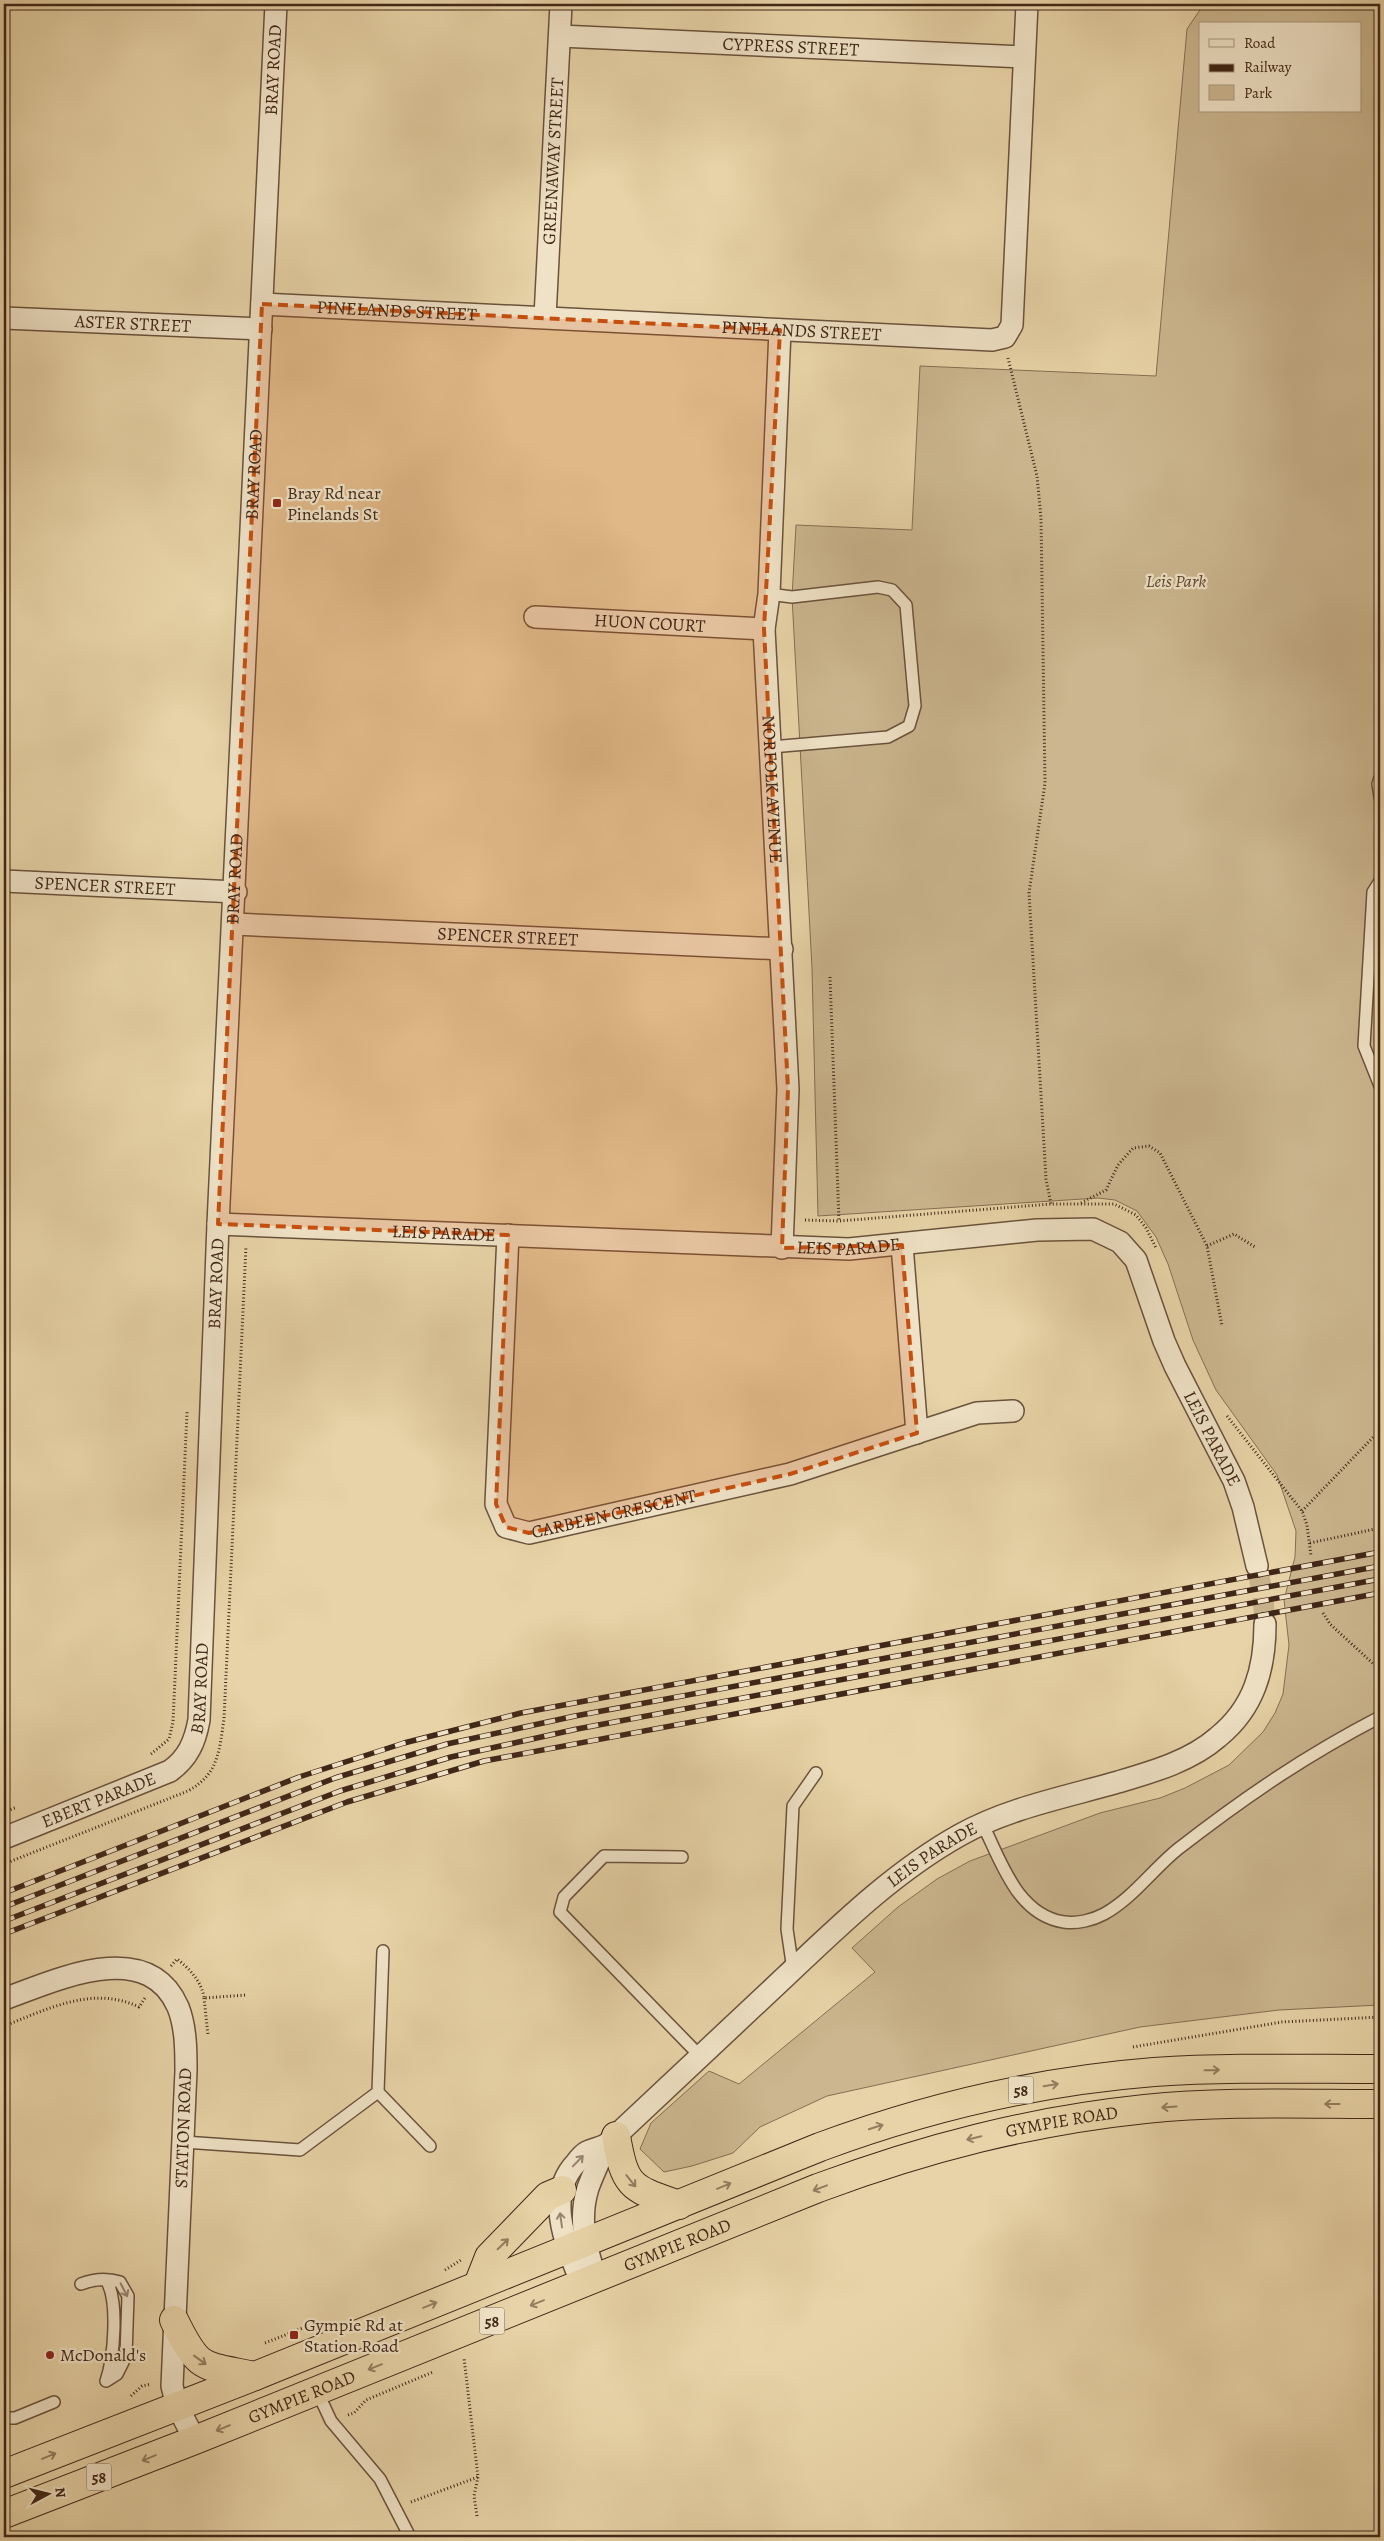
<svg xmlns="http://www.w3.org/2000/svg" width="1384" height="2541" font-family="Alegreya,serif">
	<style>
		.green { fill: #cbb68f; stroke: #866e54; fill-rule: evenodd }
		.lines { fill: none; stroke-linecap: round; stroke-linejoin: round }
		.minor-tunnel { stroke: #c6b18a; stroke-width: 21; stroke-dasharray: 21 11; stroke-linecap: butt }
		.service-casing { stroke: #6a523c; stroke-width: 14 }
		.minor-casing { stroke: #6a523c; stroke-width: 24 }
		.trunk-casing { stroke: #412718; stroke-width: 30 }
		.path { stroke: #412718; stroke-width: 3; stroke-dasharray: 1 2.5; stroke-linecap: butt }
		.service { stroke: #efe2c6; stroke-width: 11 }
		.minor { stroke: #efe2c6; stroke-width: 21 }
		.trunk { stroke: #e7d3a7; stroke-width: 28 }
		.rail-casing { stroke: #412718; stroke-width: 5.5 }
		.rail { stroke: #efe2c6; stroke-width: 4; stroke-dasharray: 11; stroke-linecap: butt }
		.oneway { stroke: #947d60 }
		.oneway2 { stroke: #98846f }
		.marked { fill: #c74f0e; fill-opacity: 0.2; stroke: #c74f0e; stroke-width: 4; stroke-dasharray: 10 6; stroke-linejoin: round }
		.poi-dot { fill: #8f2418; stroke: #efe2c6; stroke-width: 2 }
		.labels { text-anchor: middle; stroke-width: 4.5; stroke-linejoin: round; paint-order: stroke }
		.shield { fill: #efe2c6; stroke: #755f4c; stroke-width: 1 }
		.shield-label { font-size: 16px; font-weight: bold; fill: #412718 }
		.street-label { font-size: 18px; fill: #412718; stroke: #efe2c6 }
		.poi-label { font-size: 18px; fill: #412718; stroke: #efe2c6; text-anchor: start }
		.park-label { font-size: 18px; font-style: italic; fill: #5d4430; stroke: #efe2c6 }
	</style>
	<rect width="100%" height="100%" fill="#e7d3a7"/>
	<filter id="stains"><feTurbulence type="fractalNoise" baseFrequency=".004" numOctaves="4"/><feColorMatrix values="0 0 0 0 .2 0 0 0 0 .09 0 0 0 0 .02 0 0 0 .5 -.17"/></filter>
	<radialGradient id="worn" r=".72"><stop offset=".6" stop-color="#630" stop-opacity="0"/><stop offset="1" stop-color="#630" stop-opacity=".3"/></radialGradient>
	<path class="green" d="M 1204,4 L 1380,4 L 1380,2005 L 1279,2010 L 1140,2027 L 827,2096 L 760,2127 L 733,2153 L 692,2166 L 664,2172 L 640,2149 L 651,2123 L 709,2071 L 739,2084 L 875,1972 L 852,1948 L 898,1907 L 937,1879 L 970,1861 L 1100,1813 L 1160,1798 L 1185,1788 L 1229,1765 L 1263,1732 L 1275,1713 L 1283,1694 L 1289,1645 L 1284,1600 L 1295,1557 L 1296,1531 L 1277,1475 L 1216,1390 L 1193,1340 L 1168,1264 L 1156,1237 L 1137,1211 L 1115,1200 L 1098,1198 L 818,1216 L 812,968 L 792,597 L 796,525 L 912,530 L 920,366 L 1156,376 L 1187,29 ZM 1200,24 L 1360,24 L 1360,111 L 1200,111 Z"/>
	<g class="lines">
		<path class="minor-tunnel" d="M 1257,1566 L 1263,1597 L 1265,1624"/>
		<g class="service-casing">
			<path id="service" d="M 769,594 L 792,597 L 878,587 L 892,590 L 906,605 L 915,706 L 909,726 L 888,737 L 771,747
				M 1380,778 L 1378,784 L 1380,797
				M 1380,881 L 1373,892 L 1364,1046 L 1380,1086
				M 983,1825 C 1001,1861 1017,1915 1064,1922 C 1077,1924 1093,1920 1104,1914 C 1133,1898 1153,1869 1178,1849 C 1245,1797 1305,1756 1380,1717
				M 682,1857 L 604,1856 L 564,1897 L 560,1912 L 700,2056
				M 793,1970 L 787,1929 L 793,1806 L 816,1773
				M 378,2092 L 430,2146
				M 184,2142 L 300,2150 L 378,2092 L 383,1951
				M 81,2284 C 94,2279 107,2278 120,2282 L 128,2296 L 126,2356 L 117,2374 L 106,2381
				M 106,2381 C 114,2358 119,2300 106,2280
				M 317,2391 L 331,2421 L 380,2479 L 410,2537
				M 4,2418 L 15,2418 L 54,2402"/>
		</g>
		<g class="minor-casing">
			<g id="minor">
				<path id="s1" d="M 560,36 L 1022,57"/>
				<path id="s2" d="M 262,304 L 992,340 L 1005,337 L 1012,325 L 1027,4"/>
				<path id="s3" d="M 545,317 L 561,4"/>
				<path id="s4" d="M 4,318 L 261,329"/>
				<path id="s5" d="M 780,330 L 769,594 L 764,629 L 788,1089 L 782,1248"/>
				<path id="s6" d="M 535,617 L 764,629"/>
				<path id="s7" d="M 4,881 L 236,892"/>
				<path id="s8" d="M 234,924 L 782,949"/>
				<path id="s9" d="M 218,1224 L 849,1249 L 1037,1230 L 1093,1229 L 1120,1242 L 1136,1260 L 1164,1341 L 1175,1366 L 1234,1481 L 1243,1507 L 1257,1566"/>
				<path id="s10" d="M 508,1235 L 496,1504 L 506,1527 L 529,1533 L 790,1474 L 977,1413 L 1013,1411"/>
				<path d="M 902,1245 L 917,1433"/>
				<path id="s11" d="M 4,1838 L 170,1771 C 188,1758 195,1742 199,1720 L 218,1224 L 276,4"/>
				<path d="M 4,1999 C 54,1981 147,1936 178,2007 C 186,2027 186,2050 186,2071 L 172,2386 L 177,2406 L 195,2440"/>
				<path d="M 596,2279 C 586,2248 578,2220 588,2188 C 593,2174 600,2160 606,2145"/>
				<path id="s12" d="M 582,2284 C 567,2247 544,2197 576,2163 C 579,2159 583,2154 587,2152 C 593,2149 600,2148 606,2145 C 666,2089 726,2033 786,1976 C 840,1925 894,1872 960,1835 C 1008,1808 1066,1797 1118,1782 C 1152,1772 1191,1761 1218,1737 C 1254,1708 1265,1669 1265,1624"/>
			</g>
		</g>
		<g class="trunk-casing">
			<g id="trunk">
				<path d="M 616,2136 C 625,2188 631,2188 679,2205"/>
				<path d="M 478,2285 L 489,2257 L 548,2196 L 562,2190"/>
				<path d="M 174,2320 C 199,2371 201,2365 255,2376"/>
				<path d="M 4,2474 L 255,2376 L 820,2147 C 928,2107 1039,2081 1154,2072 C 1229,2067 1305,2069 1380,2069"/>
				<path id="s13" d="M 4,2514 L 195,2440 L 818,2188 C 926,2148 1030,2121 1145,2109 C 1223,2101 1302,2104 1380,2104"/>
			</g>
		</g>
		<path class="path" d="M 1380,25 L 1376,41 L 1380,58
			M 1008,358 L 1037,476 L 1041,518 L 1045,783 L 1029,893 L 1046,1179 L 1051,1204
			M 830,977 L 839,1221
			M 1081,1203 L 1106,1190 L 1118,1165 L 1133,1148 L 1149,1146 L 1160,1153 L 1207,1246 L 1222,1326
			M 805,1220 L 839,1221 L 1051,1204 L 1114,1204 L 1136,1215 L 1146,1228 L 1156,1248
			M 1207,1246 L 1234,1234 L 1255,1247
			M 1227,1416 L 1302,1511 L 1307,1525 L 1311,1556
			M 1302,1511 L 1380,1430
			M 1310,1543 L 1380,1528
			M 1323,1613 L 1330,1624 L 1380,1670
			M 151,1754 L 169,1739 L 173,1722 L 187,1412
			M 4,1812 L 17,1807
			M 4,1864 L 188,1791 C 219,1774 219,1751 224,1719 L 246,1246
			M 171,1966 L 177,1959 C 190,1969 202,1982 204,1998 L 246,1995
			M 204,1998 L 208,2035
			M 4,2026 C 48,2009 93,1985 139,2007 L 145,1998
			M 1133,2047 L 1282,2022 L 1380,2017
			M 445,2270 L 461,2260
			M 265,2343 L 308,2326
			M 131,2396 L 142,2386 L 151,2384
			M 348,2415 L 354,2413 L 366,2400 L 433,2372
			M 411,2502 L 478,2477 L 464,2358
			M 477,2516 L 474,2496 L 478,2477"/>
		<use href="#service" class="service"/>
		<use href="#minor" class="minor"/>
		<use href="#trunk" class="trunk"/>
		<g class="rail-casing">
			<path id="rail" d="M 4,1893 L 299,1777 L 404,1743 L 521,1713 L 1380,1552
				M 4,1907 L 335,1778 L 447,1744 L 575,1716 L 1380,1566
				M 4,1921 L 340,1791 L 451,1757 L 577,1729 L 1380,1579
				M 4,1934 L 347,1802 L 484,1761 L 1380,1593"/>
		</g>
		<use href="#rail" class="rail"/>
	</g>
	<defs><path id="oneway-shaft" d="M-6 0H5M1.5-3L5.5 0L1.5 3" fill="none" stroke-width="1.6" stroke-linecap="round" stroke-linejoin="round" transform="scale(1.25)"/></defs>
	<g class="oneway">
		<use href="#oneway-shaft" transform="translate(1212 2070) rotate(-1)"/>
		<use href="#oneway-shaft" transform="translate(1051 2085) rotate(-9)"/>
		<use href="#oneway-shaft" transform="translate(1332 2104) rotate(180)"/>
		<use href="#oneway-shaft" transform="translate(1169 2107) rotate(176)"/>
		<use href="#oneway-shaft" transform="translate(876 2127) rotate(-18)"/>
		<use href="#oneway-shaft" transform="translate(974 2138) rotate(167)"/>
		<use href="#oneway-shaft" transform="translate(631 2181) rotate(51)"/>
		<use href="#oneway-shaft" transform="translate(724 2186) rotate(-23)"/>
		<use href="#oneway-shaft" transform="translate(820 2188) rotate(159)"/>
		<use href="#oneway-shaft" transform="translate(503 2244) rotate(-44)"/>
		<use href="#oneway-shaft" transform="translate(537 2303) rotate(158)"/>
		<use href="#oneway-shaft" transform="translate(430 2305) rotate(-22)"/>
		<use href="#oneway-shaft" transform="translate(200 2360) rotate(36)"/>
		<use href="#oneway-shaft" transform="translate(375 2367) rotate(158)"/>
		<use href="#oneway-shaft" transform="translate(223 2428) rotate(158)"/>
		<use href="#oneway-shaft" transform="translate(49 2456) rotate(-22)"/>
		<use href="#oneway-shaft" transform="translate(149 2458) rotate(158)"/>
	</g>
	<g class="oneway2">
		<use href="#oneway-shaft" transform="translate(578 2161) rotate(-46)"/>
		<use href="#oneway-shaft" transform="translate(561 2220) rotate(-98)"/>
		<use href="#oneway-shaft" transform="translate(124 2290) rotate(63)"/>
	</g>
	<path class="marked" d="M 262,304 L 780,330 L 764,629 L 788,1089 L 782,1248 L 902,1245 L 917,1433 L 790,1474 L 529,1533 L 506,1527 L 496,1504 L 508,1235 L 218,1224 Z"/>
	<g class="poi-dot">
		<rect x="272" y="498" width="10" height="10" rx="2.5"/>
		<rect x="289" y="2330" width="10" height="10" rx="2.5"/>
		<circle cx="50" cy="2355" r="5"/>
	</g>
	<g class="labels">
		<g class="shield">
			<rect x="1008.5" y="2076.5" width="25" height="27" rx="4"/>
			<rect x="479.5" y="2307.5" width="25" height="27" rx="4"/>
			<rect x="86.5" y="2463.5" width="25" height="27" rx="4"/>
		</g>
		<g class="shield-label">
			<text x="1021" y="2096">58</text>
			<text x="492" y="2327">58</text>
			<text x="99" y="2483">58</text>
		</g>
		<g class="street-label">
			<text dy="6" stroke="none"><textPath href="#s1" startOffset="231">CYPRESS STREET</textPath></text>
			<text dy="6" stroke="none"><textPath href="#s11" startOffset="1891">BRAY ROAD</textPath></text>
			<text dy="6" stroke="none"><textPath href="#s3" startOffset="156">GREENAWAY STREET</textPath></text>
			<text dy="6" stroke="none"><textPath href="#s2" startOffset="135">PINELANDS STREET</textPath></text>
			<text dy="6" stroke="none"><textPath href="#s4" startOffset="129">ASTER STREET</textPath></text>
			<text dy="6" stroke="none"><textPath href="#s2" startOffset="540">PINELANDS STREET</textPath></text>
			<text dy="6" stroke="none"><textPath href="#s11" startOffset="1486">BRAY ROAD</textPath></text>
			<text dy="6" stroke="none"><textPath href="#s6" startOffset="115">HUON COURT</textPath></text>
			<text dy="6" stroke="none"><textPath href="#s5" startOffset="460">NORFOLK AVENUE</textPath></text>
			<text dy="6" stroke="none"><textPath href="#s11" startOffset="1081">BRAY ROAD</textPath></text>
			<text dy="6" stroke="none"><textPath href="#s7" startOffset="101">SPENCER STREET</textPath></text>
			<text dy="6" stroke="none"><textPath href="#s8" startOffset="274">SPENCER STREET</textPath></text>
			<text dy="6" stroke="none"><textPath href="#s9" startOffset="226">LEIS PARADE</textPath></text>
			<text dy="6" stroke="none"><textPath href="#s9" startOffset="631">LEIS PARADE</textPath></text>
			<text dy="6" stroke="none"><textPath href="#s11" startOffset="676">BRAY ROAD</textPath></text>
			<text dy="6" stroke="none"><textPath href="#s9" startOffset="1125">LEIS PARADE</textPath></text>
			<text dy="6" stroke="none"><textPath href="#s10" startOffset="405">CARBEEN CRESCENT</textPath></text>
			<text dy="6" stroke="none"><textPath href="#s11" startOffset="271">BRAY ROAD</textPath></text>
			<text dy="6" stroke="none"><textPath href="#s11" startOffset="102">EBERT PARADE</textPath></text>
			<text dy="6" stroke="none"><textPath href="#s12" startOffset="602">LEIS PARADE</textPath></text>
			<text dy="6" stroke="none"><textPath href="#s13" startOffset="1130">GYMPIE ROAD</textPath></text>
			<text transform="translate(183 2128) rotate(-88)" y="6">STATION ROAD</text>
			<text dy="6" stroke="none"><textPath href="#s13" startOffset="725">GYMPIE ROAD</textPath></text>
			<text dy="6" stroke="none"><textPath href="#s13" startOffset="320">GYMPIE ROAD</textPath></text>
		</g>
		<g class="poi-label">
			<text x="287" y="499">Bray Rd near<tspan x="287" dy="21">Pinelands St</tspan></text>
			<text x="304" y="2331">Gympie Rd at<tspan x="304" dy="21">Station Road</tspan></text>
			<text x="60" y="2361">McDonald's</text>
		</g>
		<g class="park-label">
			<text x="1176" y="587">Leis Park</text>
		</g>
	</g>
	<rect width="1384" height="2541" fill="none" stroke="#e7d3a7" stroke-width="20"/>
	<rect x="5" y="5" width="1374" height="2531" fill="none" stroke="#412718" stroke-width="2.5"/>
	<rect x="10" y="10" width="1364" height="2521" fill="none" stroke="#412718"/>
	<rect x="1199" y="22" width="162" height="90" fill="#efe2c6" stroke="#a99780"/>
	<rect x="1209" y="39" width="25" height="8" fill="#efe2c6" stroke="#a99780"/>
	<text x="1244" y="48" font-size="15" fill="#412718">Road</text>
	<rect x="1209" y="64" width="25" height="8" fill="#412718" stroke="#a99780"/>
	<text x="1244" y="72" font-size="15" fill="#412718">Railway</text>
	<rect x="1209" y="85" width="25" height="15" fill="#cbb68f" stroke="#a99780"/>
	<text x="1244" y="98" font-size="15" fill="#412718">Park</text>
	<g transform="translate(48 2494) rotate(83)" stroke="#efe2c6" stroke-width="4" paint-order="stroke">
	<path d="M0-4L9 19L0 12L-9 19Z" fill="#412718"/>
	<text y="-8" font-size="14" font-weight="bold" text-anchor="middle" fill="#412718">N</text>
	</g>
	<rect width="100%" height="100%" filter="url(#stains)"/>
	<rect width="100%" height="100%" fill="url(#worn)"/>
</svg>
